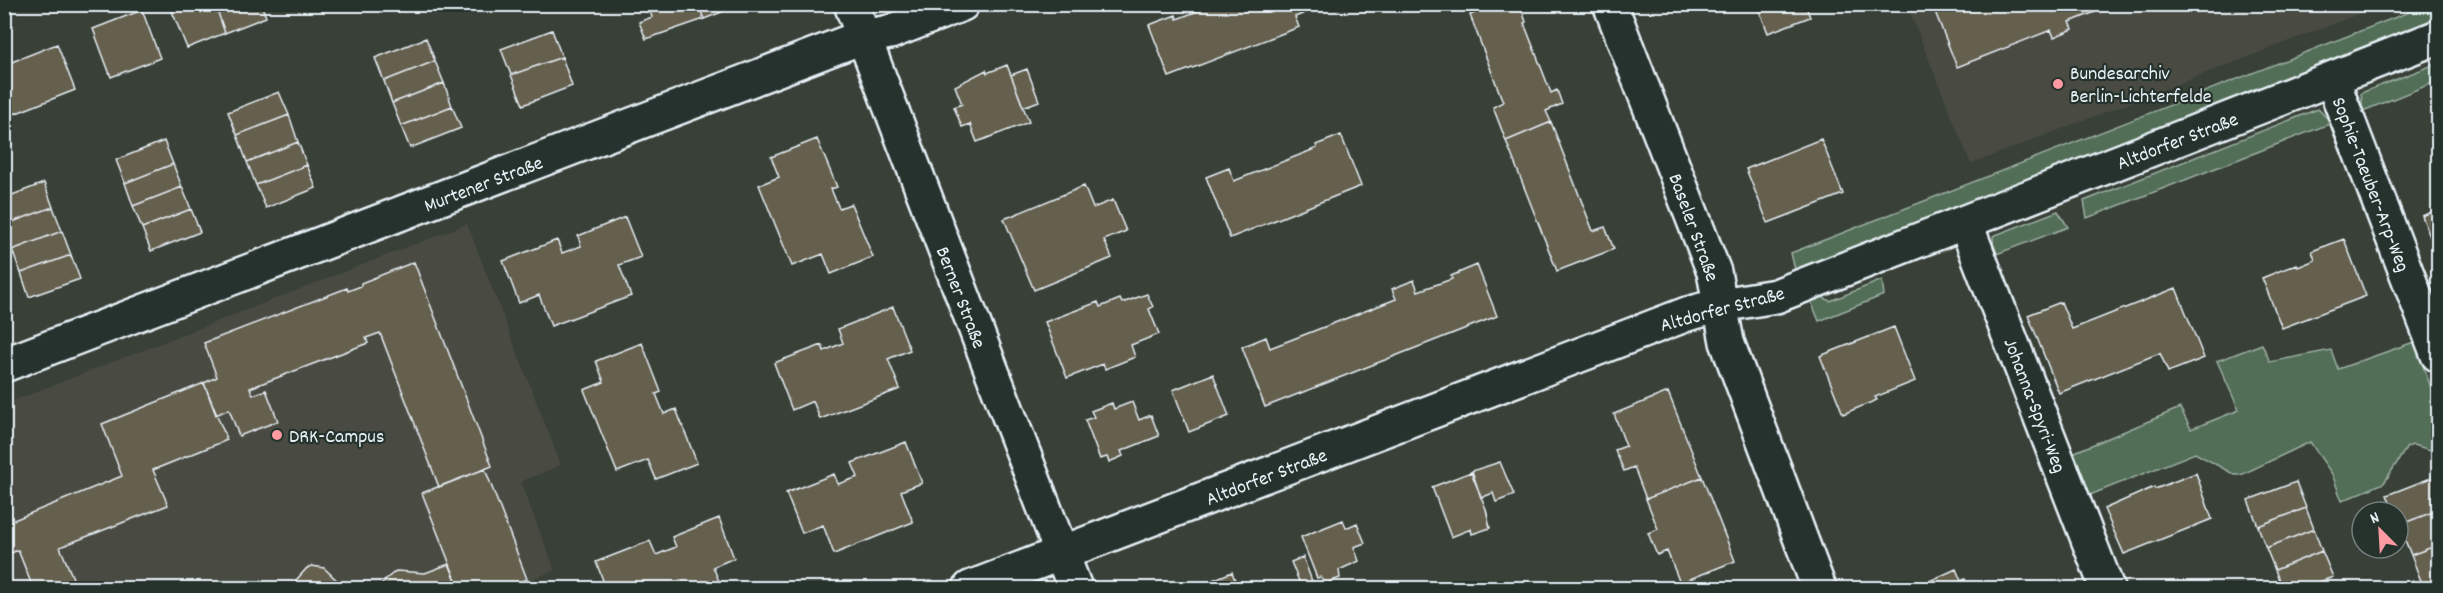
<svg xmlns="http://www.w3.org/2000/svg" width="2443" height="593" font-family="Dekko,sans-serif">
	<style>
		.built { fill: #494c42 }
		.green { fill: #526e56; stroke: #9db0a7; stroke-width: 1.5 }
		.building { fill: #655e4e; stroke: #e8f1f8; stroke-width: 1.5 }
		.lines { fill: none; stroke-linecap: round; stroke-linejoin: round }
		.minor-casing { stroke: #e8f1f8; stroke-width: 38 }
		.minor { stroke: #26332d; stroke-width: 33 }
		.poi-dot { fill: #ff9aa2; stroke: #26332d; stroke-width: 2 }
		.labels { text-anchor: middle; stroke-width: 4.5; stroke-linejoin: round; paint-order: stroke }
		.poi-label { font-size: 20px; fill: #e8f1f8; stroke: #26332d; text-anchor: start }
		.street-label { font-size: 20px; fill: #e8f1f8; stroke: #26332d }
	</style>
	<rect width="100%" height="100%" fill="#394037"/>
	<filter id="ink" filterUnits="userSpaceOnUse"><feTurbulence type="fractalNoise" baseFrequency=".0167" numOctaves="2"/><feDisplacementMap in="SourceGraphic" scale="12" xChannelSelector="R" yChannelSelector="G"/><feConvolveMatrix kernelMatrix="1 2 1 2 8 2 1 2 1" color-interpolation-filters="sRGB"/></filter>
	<g filter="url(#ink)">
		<path class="built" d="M 1907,5 L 2382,5 L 1971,164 Z
			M 467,224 L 561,465 L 520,482 L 555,570 L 533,579 L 537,588 L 5,588 L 5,404 Z"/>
		<path class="green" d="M 2427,5 L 2438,5 L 2438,20 L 1795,270 L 1791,253 Z
			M 2438,63 L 2438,81 L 2363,111 L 2361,93 Z
			M 2318,109 L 2332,123 L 2087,218 L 2084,201 Z
			M 2058,211 L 2068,227 L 1994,255 L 1993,236 Z
			M 1882,280 L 1884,295 L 1819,321 L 1810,299 L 1818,295 L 1830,301 Z
			M 2414,342 L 2438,406 L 2438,452 L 2413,445 L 2407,447 L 2384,483 L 2342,501 L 2332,474 L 2310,442 L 2241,475 L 2235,475 L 2195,453 L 2090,495 L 2079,495 L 2063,457 L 2180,408 L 2191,429 L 2239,410 L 2217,361 L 2262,344 L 2270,362 L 2331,350 L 2338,369 Z"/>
		<path class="building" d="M 169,4 L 215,4 L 225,33 L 187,48 Z
			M 215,4 L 261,4 L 266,17 L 225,33 Z
			M 647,4 L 698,4 L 704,19 L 646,39 L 639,22 L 652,17 Z
			M 698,4 L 742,4 L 704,19 Z
			M 1216,4 L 1327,4 L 1295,17 L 1299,27 L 1169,77 L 1149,25 L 1176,15 L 1177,19 Z
			M 1497,4 L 1520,4 L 1526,22 L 1524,23 L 1551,93 L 1557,90 L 1562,104 L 1546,111 L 1551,122 L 1506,141 L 1493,107 L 1503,102 L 1470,15 Z
			M 1757,4 L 1805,4 L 1810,17 L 1768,33 Z
			M 1932,4 L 2115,4 L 2070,22 L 2073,29 L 2054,37 L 2051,30 L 1957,67 Z
			M 142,10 L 160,58 L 111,77 L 93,29 Z
			M 552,30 L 562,57 L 511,75 L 501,49 Z
			M 426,38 L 435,61 L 384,81 L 375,58 Z
			M 57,44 L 75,90 L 14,114 L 4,90 L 4,65 Z
			M 562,57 L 572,86 L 523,105 L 511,75 Z
			M 435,61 L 444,83 L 392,103 L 384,81 Z
			M 1007,65 L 1029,122 L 977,142 L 970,124 L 962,127 L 954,107 L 962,104 L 955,86 L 986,70 L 987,73 Z
			M 1027,69 L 1039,101 L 1023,107 L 1011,75 Z
			M 444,83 L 452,106 L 401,126 L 392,103 Z
			M 279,92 L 289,115 L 237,135 L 228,112 Z
			M 452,106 L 461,128 L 410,148 L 401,126 Z
			M 289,115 L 298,142 L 247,162 L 237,135 Z
			M 1551,122 L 1593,231 L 1605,227 L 1614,249 L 1557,271 L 1506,141 Z
			M 1341,135 L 1361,186 L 1230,238 L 1206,177 L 1229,168 L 1234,181 L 1317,148 L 1316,145 Z
			M 817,139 L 837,187 L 831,189 L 839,208 L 851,204 L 873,257 L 831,274 L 823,254 L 792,266 L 759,185 L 779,177 L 771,157 Z
			M 1821,139 L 1843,194 L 1768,223 L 1746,169 Z
			M 164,141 L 173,164 L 125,183 L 116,160 Z
			M 298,142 L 307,165 L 256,185 L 247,162 Z
			M 173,164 L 182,187 L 133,206 L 125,183 Z
			M 307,165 L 316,188 L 266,208 L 256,185 Z
			M 44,183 L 53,207 L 4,225 L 4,198 Z
			M 1084,186 L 1093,208 L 1113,200 L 1126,231 L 1104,240 L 1112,258 L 1034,290 L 1004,219 Z
			M 182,187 L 191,209 L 142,228 L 133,206 Z
			M 2438,202 L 2438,258 L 2422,216 L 2437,210 L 2434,204 Z
			M 53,207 L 62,231 L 12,250 L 4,225 Z
			M 191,209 L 200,232 L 151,251 L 142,228 Z
			M 625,217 L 641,257 L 619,265 L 631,296 L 551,326 L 539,295 L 519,303 L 503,261 L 557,240 L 562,253 L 581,246 L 578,236 Z
			M 62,231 L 71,255 L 21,273 L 12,250 Z
			M 2344,239 L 2366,296 L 2282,328 L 2262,278 L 2297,264 L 2298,267 L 2315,260 L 2312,251 Z
			M 71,255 L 80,279 L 29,297 L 21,273 Z
			M 414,262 L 492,466 L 439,487 L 380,333 L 366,338 L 368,343 L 250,388 L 253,395 L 266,390 L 278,421 L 239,436 L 229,409 L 216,415 L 204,383 L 217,377 L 204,343 L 347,288 L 348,291 L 361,286 L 361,283 Z
			M 1477,265 L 1497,316 L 1265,407 L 1242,347 L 1266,337 L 1270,348 L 1396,299 L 1392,289 L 1414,280 L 1418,291 L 1452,279 L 1451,276 Z
			M 2176,288 L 2204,358 L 2168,372 L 2160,353 L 2059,393 L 2028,315 L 2061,302 L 2072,329 Z
			M 1147,294 L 1153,307 L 1149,309 L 1159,334 L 1131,345 L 1135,357 L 1105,369 L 1103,364 L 1067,378 L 1045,322 L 1098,302 L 1100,307 L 1120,299 L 1122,303 Z
			M 893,307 L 910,350 L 888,359 L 900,389 L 820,419 L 813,401 L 792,410 L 774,363 L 822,345 L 824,351 L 843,343 L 838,329 Z
			M 1894,327 L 1915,381 L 1875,397 L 1877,400 L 1843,414 L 1820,356 Z
			M 642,343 L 661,392 L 656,394 L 664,414 L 676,409 L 697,463 L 656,479 L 648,460 L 617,472 L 584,390 L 604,382 L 596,361 Z
			M 1213,374 L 1229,416 L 1189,432 L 1173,390 Z
			M 204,383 L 227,440 L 153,470 L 168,505 L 60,547 L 77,588 L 33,588 L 18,550 L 4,556 L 4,524 L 122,476 L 102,424 Z
			M 1668,392 L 1702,477 L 1646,499 L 1634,467 L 1624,471 L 1615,450 L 1626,446 L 1614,414 Z
			M 1132,402 L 1139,420 L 1151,415 L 1159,436 L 1121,451 L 1123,456 L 1109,462 L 1107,457 L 1100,459 L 1085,420 L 1094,417 L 1091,411 L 1112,403 L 1114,409 Z
			M 906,442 L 922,483 L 901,491 L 913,522 L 834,554 L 823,525 L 802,533 L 786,493 L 834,474 L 838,484 L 858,477 L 852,463 Z
			M 1500,462 L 1514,495 L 1496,502 L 1493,493 L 1481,498 L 1472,471 Z
			M 485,469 L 527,579 L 508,587 L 509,588 L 449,588 L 458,585 L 422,493 Z
			M 1471,472 L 1486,509 L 1490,528 L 1472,534 L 1471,529 L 1451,537 L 1432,487 Z
			M 2196,473 L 2212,519 L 2124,554 L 2104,509 L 2154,487 L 2155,489 Z
			M 2436,476 L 2438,483 L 2438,510 L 2399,525 L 2398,512 L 2394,512 L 2387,495 Z
			M 1702,477 L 1735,561 L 1680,583 L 1667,551 L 1657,555 L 1648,533 L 1658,529 L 1646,499 Z
			M 2296,482 L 2306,508 L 2258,526 L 2248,500 Z
			M 2306,508 L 2314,529 L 2266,548 L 2258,526 Z
			M 2438,510 L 2438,545 L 2411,555 L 2399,525 Z
			M 719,518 L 734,558 L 713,567 L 722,588 L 606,588 L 596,562 L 650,541 L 656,555 L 676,547 L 672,537 Z
			M 1343,520 L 1346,528 L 1357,523 L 1365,543 L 1354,547 L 1359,561 L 1339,570 L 1340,578 L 1326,583 L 1320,577 L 1317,578 L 1301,537 Z
			M 2314,529 L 2322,551 L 2275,570 L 2266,548 Z
			M 2438,545 L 2438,580 L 2423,586 L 2411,555 Z
			M 2322,551 L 2333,577 L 2303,588 L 2282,588 L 2275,570 Z
			M 1303,557 L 1312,581 L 1301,586 L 1291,562 Z
			M 449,564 L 458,585 L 449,588 L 379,588 L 386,579 L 396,571 L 425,573 Z
			M 312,566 L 324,568 L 345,588 L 289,588 L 307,568 Z
			M 1956,569 L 1961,581 L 1965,579 L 1969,588 L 1914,588 Z
			M 1232,572 L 1238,588 L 1193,588 Z
			M 1177,581 L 1180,588 L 1159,588 Z"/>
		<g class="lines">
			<g class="minor-casing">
				<path id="minor" d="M 851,4 L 1075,588
					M 1610,4 L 1714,272 L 1727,342 L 1819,588
					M 2332,79 L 2438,355
					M 1965,222 L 2107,588
					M 4,365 L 862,37 L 890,32 L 962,4
					M 970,588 L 1687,314 L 1721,305 L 1776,296 L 2438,37"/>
			</g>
			<use href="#minor" class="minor"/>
		</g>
	</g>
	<g class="poi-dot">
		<circle cx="2058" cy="84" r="6"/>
		<circle cx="277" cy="435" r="6"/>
	</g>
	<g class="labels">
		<g class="poi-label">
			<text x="2070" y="79">Bundesarchiv<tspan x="2070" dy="23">Berlin-Lichterfelde</tspan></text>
			<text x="289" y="442">DRK-Campus</text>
		</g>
		<g class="street-label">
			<text transform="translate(2177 140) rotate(-21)" y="7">Altdorfer Straße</text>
			<text transform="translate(483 183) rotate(-21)" y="7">Murtener Straße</text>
			<text transform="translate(2372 184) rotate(69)" y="7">Sophie-Taeuber-Arp-Weg</text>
			<text transform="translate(1695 227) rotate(70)" y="7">Baseler Straße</text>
			<text transform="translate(962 297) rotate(69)" y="7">Berner Straße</text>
			<text transform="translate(1722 308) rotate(-15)" y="7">Altdorfer Straße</text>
			<text transform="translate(2036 405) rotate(69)" y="7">Johanna-Spyri-Weg</text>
			<text transform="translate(1266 476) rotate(-21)" y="7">Altdorfer Straße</text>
		</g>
	</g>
	<rect width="2443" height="593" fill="none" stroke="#26332d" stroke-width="24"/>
	<rect x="12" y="12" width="2419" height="569" fill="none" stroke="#e8f1f8" stroke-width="2" filter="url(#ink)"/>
	<g transform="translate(2380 530) rotate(336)"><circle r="28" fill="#26332d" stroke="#747f7e" stroke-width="1.5"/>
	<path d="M0-4.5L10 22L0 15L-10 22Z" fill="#ff9aa2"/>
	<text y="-9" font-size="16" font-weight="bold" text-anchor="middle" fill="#e8f1f8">N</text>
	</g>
</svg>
